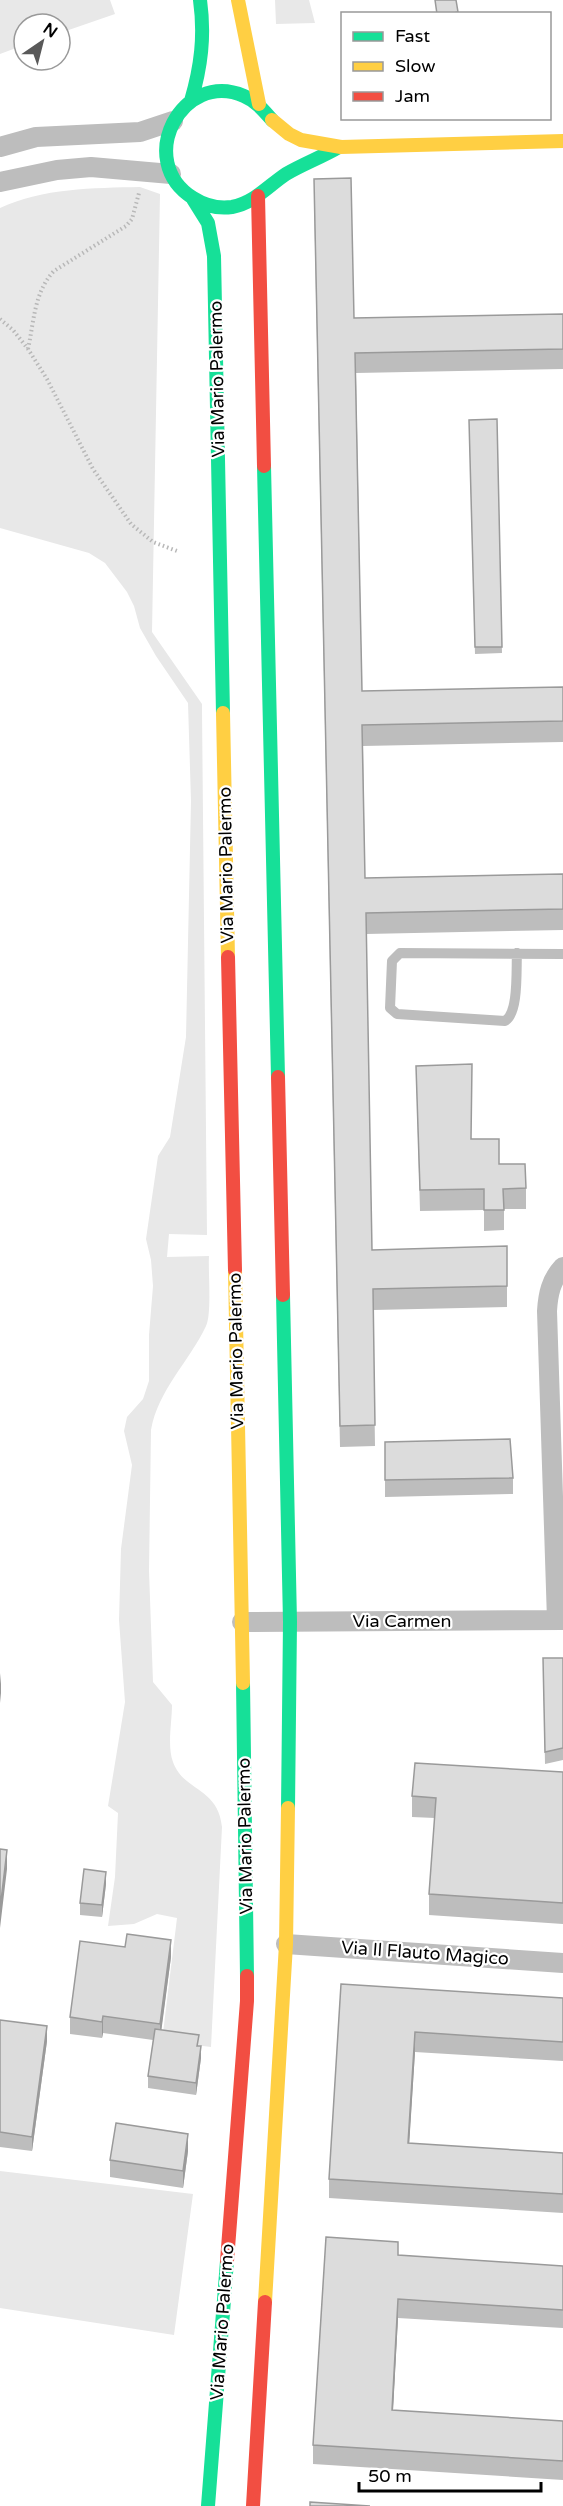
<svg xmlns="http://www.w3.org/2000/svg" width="563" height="2506" font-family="'Varela Round',sans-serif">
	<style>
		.green { fill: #e8e8e8 }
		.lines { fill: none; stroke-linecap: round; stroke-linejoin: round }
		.path { stroke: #b8b8b8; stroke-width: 4; stroke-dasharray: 1.5 3; stroke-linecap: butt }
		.lane { stroke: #bdbdbd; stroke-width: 10 }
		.street { stroke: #bdbdbd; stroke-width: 20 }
		.fast { stroke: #16e098; stroke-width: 14 }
		.slow { stroke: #ffcf43; stroke-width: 14 }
		.jam { stroke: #f24e42; stroke-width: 14 }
		.wall { fill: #bdbdbd }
		.shaded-wall { fill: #9a9a9a }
		.building { fill: #dcdcdc; stroke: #9a9a9a; stroke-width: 1.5 }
		.labels { text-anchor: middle; stroke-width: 4.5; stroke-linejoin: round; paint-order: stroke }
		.street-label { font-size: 18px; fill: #000; stroke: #fff }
	</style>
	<rect width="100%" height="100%" fill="#fff"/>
	<path class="green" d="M 0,0 L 110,0 L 115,14 L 60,33 L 60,24 L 24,24 L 24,45 L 0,54 Z
		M 275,0 L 309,0 L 315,23 L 276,24 Z
		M 140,187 L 160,194 L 152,632 L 202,704 L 202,711 L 207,1235 L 169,1234 L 167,1257 L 209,1256 C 208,1272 212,1314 206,1326 C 189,1362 158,1390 151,1430 L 149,1571 L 153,1682 L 172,1705 C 172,1722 167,1746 173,1762 C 184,1792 218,1787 222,1827 L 211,2047 L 162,2041 L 177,1918 L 157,1914 L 134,1924 L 108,1926 L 115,1877 L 118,1813 L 108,1806 L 125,1702 L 119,1620 L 121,1549 L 132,1465 L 124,1431 L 127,1417 L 143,1399 L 149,1381 L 149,1335 L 153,1286 L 151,1260 L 146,1239 L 158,1156 L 170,1137 L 186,1037 L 191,801 L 188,703 L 156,656 L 140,628 L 134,606 L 127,592 L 105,563 L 89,553 L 0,528 L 0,208 C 43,188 93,188 140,187 Z
		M 0,2171 L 193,2194 L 174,2335 L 0,2308 Z"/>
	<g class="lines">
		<path class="path" d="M 0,319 L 13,330 L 28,349 L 47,379 L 93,469 L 131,524 L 153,542 L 177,551
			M 28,349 C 34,322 34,292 54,271 L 126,226 L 132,219 L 139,193"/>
		<path class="lane" d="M 517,953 C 516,969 519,1013 505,1021 L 397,1014 L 390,1008 L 392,961 L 400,953 L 563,954"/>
		<path class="street" d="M 0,147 L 36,137 L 140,132 L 173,121
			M 0,182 L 57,170 L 91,167 L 171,174
			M 557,1620 L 547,1311 C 548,1294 551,1280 563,1267
			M 242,1622 L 563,1620
			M 286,1944 L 563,1963"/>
		<path class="fast" d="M 191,101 C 201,67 205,36 200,0
			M 272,120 C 264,111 256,101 244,96 C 182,69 134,161 193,198 C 204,205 218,209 232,207 C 254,203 268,186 286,174 C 303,164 322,157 339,147
			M 193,199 L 208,223 L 214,256 L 223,713
			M 264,466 L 278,1077
			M 283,1295 L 290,1622 L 288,1808
			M 243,1683 L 247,1976
			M 208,2506 L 227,2261"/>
		<path class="slow" d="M 238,0 L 259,104
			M 272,120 L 289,134 L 301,140 L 341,147 L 563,141
			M 223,713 L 228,957
			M 235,1270 L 243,1683
			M 265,2302 L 286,1944 L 288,1808"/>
		<path class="jam" d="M 258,196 L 264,466
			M 228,957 L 235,1270
			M 278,1077 L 283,1295
			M 227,2261 L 247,2001 L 247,1976
			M 253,2506 L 265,2302"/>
	</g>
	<path class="wall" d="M 314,199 L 354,318 L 563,314 L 563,369 L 356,373 L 362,691 L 563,687 L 563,742 L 363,746 L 365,878 L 563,874 L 563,930 L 366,934 L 372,1250 L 507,1246 L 507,1307 L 373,1310 L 375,1446 L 340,1447 Z
		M 497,419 L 502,653 L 475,654 L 469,420 Z
		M 416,1066 L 471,1139 L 526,1188 L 526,1209 L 504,1209 L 504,1230 L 484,1231 L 484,1210 L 420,1211 Z
		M 385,1442 L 513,1478 L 513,1494 L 385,1497 Z
		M 543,1658 L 563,1658 L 563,1760 L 545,1764 Z
		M 563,1772 L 563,1924 L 429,1915 L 429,1894 L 435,1818 L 412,1817 L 412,1796 Z
		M 106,1884 L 102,1917 L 80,1915 L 80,1903 Z
		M 171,1957 L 161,2030 L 199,2046 L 201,2058 L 196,2095 L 148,2088 L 148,2076 L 153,2040 L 103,2033 L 102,2038 L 70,2034 L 70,2017 Z
		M 341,1984 L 563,1998 L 563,2061 L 415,2052 L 409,2144 L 563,2153 L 563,2213 L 329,2198 L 329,2179 Z
		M 0,2020 L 47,2041 L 32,2151 L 0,2147 Z
		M 188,2151 L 183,2188 L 110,2177 L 110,2160 Z
		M 398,2255 L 563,2266 L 563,2328 L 398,2318 L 393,2410 L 563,2421 L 563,2480 L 313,2464 L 313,2445 Z"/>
	<path class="shaded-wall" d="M 1,1673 L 1,1693 L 0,1703 L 0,1684 Z
		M 7,1850 L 7,1869 L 0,1928 L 0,1909 Z
		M 106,1872 L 106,1884 L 102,1917 L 102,1905 Z
		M 171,1940 L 171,1957 L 160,2041 L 160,2024 Z
		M 103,2016 L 103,2033 L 102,2038 L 102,2022 Z
		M 47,2026 L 47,2041 L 32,2151 L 32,2137 Z
		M 415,2032 L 415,2052 L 408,2163 L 408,2143 Z
		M 201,2046 L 201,2058 L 196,2095 L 196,2083 Z
		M 188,2134 L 188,2151 L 183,2188 L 183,2171 Z
		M 398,2299 L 398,2318 L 392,2429 L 392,2410 Z"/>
	<path class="building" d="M 435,0 L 456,0 L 458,12 L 449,14 L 437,14 Z
		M 351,178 L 354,318 L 563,314 L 563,349 L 355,353 L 362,691 L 563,687 L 563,721 L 362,725 L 365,878 L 563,874 L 563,909 L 366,913 L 372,1250 L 507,1246 L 507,1286 L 373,1289 L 375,1425 L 340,1426 L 314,179 Z
		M 497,419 L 502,647 L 475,647 L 469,420 Z
		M 472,1064 L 471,1139 L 499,1139 L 499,1164 L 525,1164 L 526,1188 L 503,1189 L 504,1210 L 484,1210 L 484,1189 L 420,1190 L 416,1066 Z
		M 510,1439 L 513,1478 L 385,1480 L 385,1442 Z
		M 543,1658 L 563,1658 L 563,1748 L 545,1752 Z
		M 415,1763 L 563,1772 L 563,1903 L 429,1894 L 436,1798 L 412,1796 Z
		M 0,1849 L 7,1850 L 0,1909 Z
		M 84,1869 L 106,1872 L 102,1905 L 80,1903 Z
		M 127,1934 L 171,1940 L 160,2024 L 103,2016 L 102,2022 L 70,2017 L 80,1941 L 125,1947 Z
		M 341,1984 L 563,1998 L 563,2042 L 415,2032 L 408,2143 L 563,2153 L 563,2194 L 329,2179 Z
		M 0,2020 L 47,2026 L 32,2137 L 0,2132 Z
		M 155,2029 L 199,2035 L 197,2046 L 201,2046 L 196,2083 L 148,2076 Z
		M 116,2123 L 188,2134 L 183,2171 L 110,2160 Z
		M 326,2237 L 398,2242 L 398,2255 L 563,2266 L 563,2310 L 398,2299 L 392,2410 L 563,2421 L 563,2461 L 313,2445 Z
		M 310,2502 L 370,2506 L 310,2506 Z"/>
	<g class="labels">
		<g class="street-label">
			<text transform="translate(217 379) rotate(-91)" y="6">Via Mario Palermo</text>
			<text transform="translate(226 865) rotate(-91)" y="6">Via Mario Palermo</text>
			<text transform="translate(236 1351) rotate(-91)" y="6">Via Mario Palermo</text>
			<text x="402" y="1627">Via Carmen</text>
			<text transform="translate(245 1836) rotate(-91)" y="6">Via Mario Palermo</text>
			<text transform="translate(425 1953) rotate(4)" y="6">Via Il Flauto Magico</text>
			<text transform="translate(222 2322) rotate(-86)" y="6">Via Mario Palermo</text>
		</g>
	</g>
	<rect x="341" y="12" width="210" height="108" fill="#ffffff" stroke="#999999" stroke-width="1.5"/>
	<rect x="353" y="32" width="30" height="9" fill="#16e098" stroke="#999999" stroke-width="1.5"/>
	<text x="395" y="42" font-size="18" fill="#000000">Fast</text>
	<rect x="353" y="62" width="30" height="9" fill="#ffcf43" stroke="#999999" stroke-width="1.5"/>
	<text x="395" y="72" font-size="18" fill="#000000">Slow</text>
	<rect x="353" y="92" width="30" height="9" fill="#f24e42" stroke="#999999" stroke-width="1.5"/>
	<text x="395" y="102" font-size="18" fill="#000000">Jam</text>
	<g transform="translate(42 42) rotate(35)"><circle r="28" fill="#ffffff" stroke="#999999" stroke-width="1.5"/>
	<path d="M0-4.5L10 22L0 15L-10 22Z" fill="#595959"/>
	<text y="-9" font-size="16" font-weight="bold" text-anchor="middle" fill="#000000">N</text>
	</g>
	<path d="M359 2482v9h182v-9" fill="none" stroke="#000000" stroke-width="3"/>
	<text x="368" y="2482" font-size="18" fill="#000000" stroke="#ffffff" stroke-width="4.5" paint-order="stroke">50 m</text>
</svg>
